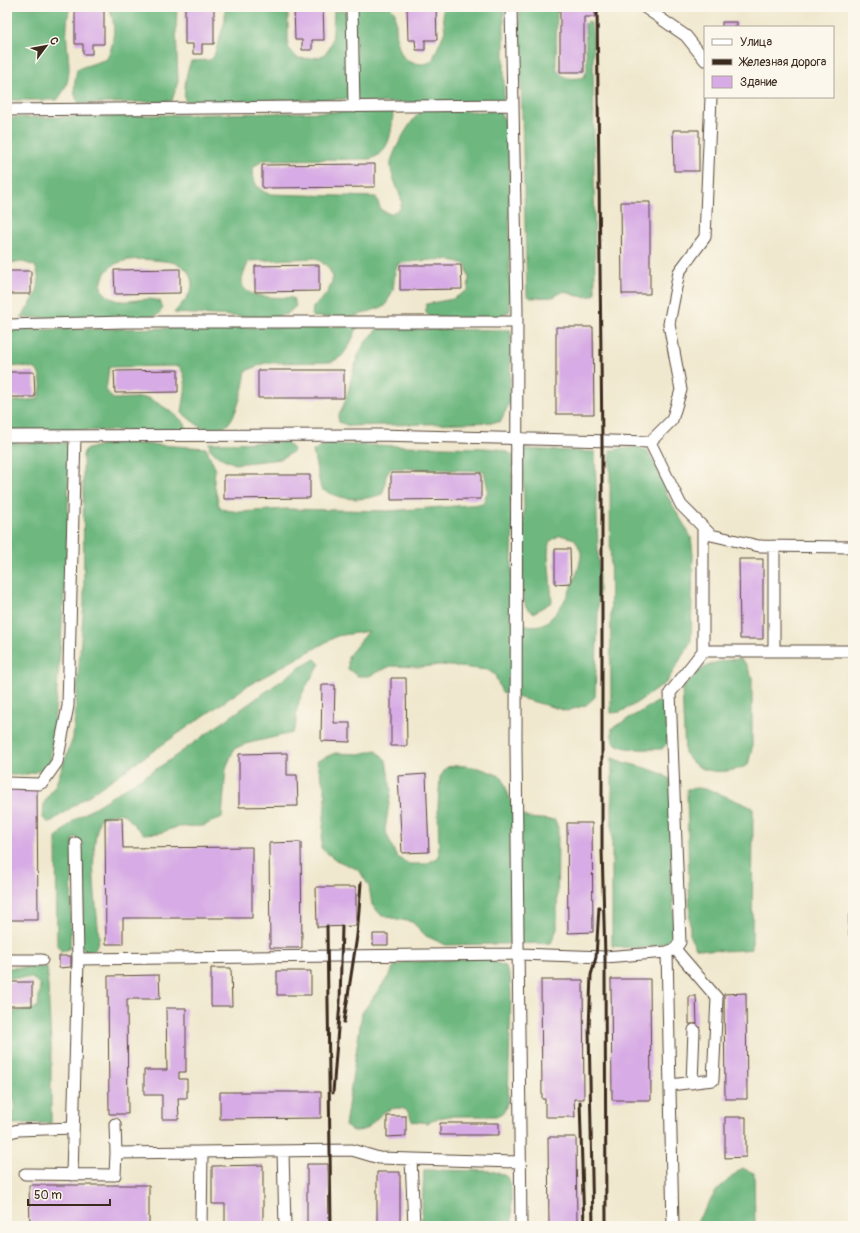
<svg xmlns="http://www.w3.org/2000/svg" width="860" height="1233" font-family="Pangolin,sans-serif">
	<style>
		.forest { fill: #6eb880; stroke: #54714f }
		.building { fill: #d7abe5 }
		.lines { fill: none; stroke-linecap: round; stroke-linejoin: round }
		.minor-casing { stroke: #564638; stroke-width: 13 }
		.minor { stroke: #fff; stroke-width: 11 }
		.rail { stroke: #3b2a1e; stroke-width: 3 }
	</style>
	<rect width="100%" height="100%" fill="#fbf7ec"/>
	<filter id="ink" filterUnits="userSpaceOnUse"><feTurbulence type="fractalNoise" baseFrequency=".025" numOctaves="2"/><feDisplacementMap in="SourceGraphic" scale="8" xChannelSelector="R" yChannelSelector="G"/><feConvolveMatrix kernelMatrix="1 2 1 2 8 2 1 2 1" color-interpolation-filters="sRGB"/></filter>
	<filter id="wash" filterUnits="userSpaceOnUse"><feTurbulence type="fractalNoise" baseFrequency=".012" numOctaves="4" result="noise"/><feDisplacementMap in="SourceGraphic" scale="16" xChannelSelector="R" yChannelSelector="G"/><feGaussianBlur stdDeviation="0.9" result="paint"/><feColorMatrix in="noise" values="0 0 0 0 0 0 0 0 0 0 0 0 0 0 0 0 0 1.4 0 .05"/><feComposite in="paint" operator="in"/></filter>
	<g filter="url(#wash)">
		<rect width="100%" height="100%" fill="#f0e8ce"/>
		<path class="forest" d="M 7,7 L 70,7 C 66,22 66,38 68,54 C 70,72 70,85 57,100 L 7,100 Z
			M 108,7 L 177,7 L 176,27 L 178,81 L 172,101 L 80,104 C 71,94 75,82 77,69 L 107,59 C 114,45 117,21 108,7 Z
			M 225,7 L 288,7 L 288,47 L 297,58 C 337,62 332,42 334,11 L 346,11 L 348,99 L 186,102 C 182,95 187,69 191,61 L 210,60 L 214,56 L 225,21 Z
			M 360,7 L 390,7 L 395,12 C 397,27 394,61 414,63 C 422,64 425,65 432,61 L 445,31 L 442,7 L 504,7 L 504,98 L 502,101 L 360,103 L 356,95 L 355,10 Z
			M 519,7 L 557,7 L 556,65 C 559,79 571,80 584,77 L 587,70 L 585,24 L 588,21 L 591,23 L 593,38 L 595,294 C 586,300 574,295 564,291 L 553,297 L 531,298 L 527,295 Z
			M 424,110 L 499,112 L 505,120 L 509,139 L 510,311 L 496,318 L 430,317 L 426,313 L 426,304 L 453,299 L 468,290 L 469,278 L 466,265 C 450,255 417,262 399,263 L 395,271 L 393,290 L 385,306 L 353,317 L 312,317 L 313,307 C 324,298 330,292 333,277 L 328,267 L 316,258 L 249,261 C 247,266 242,275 242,281 C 241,300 280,297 293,298 L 296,306 L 287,314 L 272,318 L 174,313 C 180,305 190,297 192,286 C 192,279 189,270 183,267 C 175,261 163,261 154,260 C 130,258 102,259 101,289 C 120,312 137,294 160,301 L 163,308 L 158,315 L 149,317 L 21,318 C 32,300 45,289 35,266 L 23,262 L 7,263 L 7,118 L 384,111 L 393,112 C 392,131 390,153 370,159 L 262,160 L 253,168 C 253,182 256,189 269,194 L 376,197 L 381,210 L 390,214 L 400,209 L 402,202 C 399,189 390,176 391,163 C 392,152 414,113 424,110 Z
			M 358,326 L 349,346 L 342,356 L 332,362 L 265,363 L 246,371 C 243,388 235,440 207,430 C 198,427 189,418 182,413 C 184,395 190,381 179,366 L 109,367 L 106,390 L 113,399 C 120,399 144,397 148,398 C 157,402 185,419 187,428 L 185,431 L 7,430 L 7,402 L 38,399 C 42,389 43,379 36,369 L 21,366 L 7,367 L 8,330 Z
			M 377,329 L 511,330 L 510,402 L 500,422 L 349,426 L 339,422 L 338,417 C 351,395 350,368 363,346 C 366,340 373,335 377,329 Z
			M 111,442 L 206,448 L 215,468 L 214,483 L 219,506 L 225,510 L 240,512 L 285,509 L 389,511 L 483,504 L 488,490 L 484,471 L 393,468 L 388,471 C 384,479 386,486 382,494 C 360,502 341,500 321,489 L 313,451 L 326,444 L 483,448 L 499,449 L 514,455 L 510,510 L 513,525 L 510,618 C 519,624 535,629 545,623 C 562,613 579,575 581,556 C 582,551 577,544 575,539 L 560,535 L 549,542 L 548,555 L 552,602 L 533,613 L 526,607 L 522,593 L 524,505 L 522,449 L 595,452 L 599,585 L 595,697 L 586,705 L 567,711 L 502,693 L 495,675 L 488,670 L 441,665 L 421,667 L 391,666 L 369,676 L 358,676 L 348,669 L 348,656 L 369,631 L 337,636 L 247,686 L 49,823 L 43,818 L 44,803 L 56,784 L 73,738 L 84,603 L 83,455 L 85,450 Z
			M 287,442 L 294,451 L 281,459 L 235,464 L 217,456 L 210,449 L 209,443 Z
			M 7,443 L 69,443 C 69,549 61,656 50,762 C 39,775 23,775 7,775 Z
			M 638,447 L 647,451 L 656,466 L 668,497 L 691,537 L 693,555 L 691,641 L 667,682 L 632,706 L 620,712 L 611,713 L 610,450 Z
			M 315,659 L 320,664 C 312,677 300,693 297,709 C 295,719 298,725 292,733 L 245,744 L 234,749 L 226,768 L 222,817 L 203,826 L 177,827 L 160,833 L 144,834 C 122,818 133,807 100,818 C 88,856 96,899 99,938 L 95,950 L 85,951 L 81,944 L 80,843 L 76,837 L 73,839 L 70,948 L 62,952 L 57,945 L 56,838 L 74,820 L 167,762 L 299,668 Z
			M 740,659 L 746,664 L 752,677 L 752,748 L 748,765 C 735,772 710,775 696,765 C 692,763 689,758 685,754 L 682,688 C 703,666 710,661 740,659 Z
			M 659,701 C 668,711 667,730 667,743 L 662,749 C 651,749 622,751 615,743 C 611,739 612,733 612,728 Z
			M 376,750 L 386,760 L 391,790 L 385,830 L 396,856 L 409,864 L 426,864 L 439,857 L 438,807 L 440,777 L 447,767 C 468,763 484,769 502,777 L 514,810 L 528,818 L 555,820 L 558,828 L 557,929 L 551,943 L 446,945 L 426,936 L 412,922 L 382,916 L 372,905 L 369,886 L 359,870 L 336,860 L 321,848 L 326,795 L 317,761 L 335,753 L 360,754 Z
			M 612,758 C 630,766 654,767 670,779 L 674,932 C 669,952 628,948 612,946 Z
			M 698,788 L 711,790 L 753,808 L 752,949 C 732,951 716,952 696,948 L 690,937 L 687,789 Z
			M 482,958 L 505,966 L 510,977 L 511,994 L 508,1100 L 504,1112 L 496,1116 L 449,1116 L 438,1118 L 428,1123 L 412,1121 C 409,1112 407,1108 397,1108 C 381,1109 377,1121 365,1129 C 362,1131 357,1131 353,1131 L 345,1126 L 362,1013 L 391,973 L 393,967 L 405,962 Z
			M 47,967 L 51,1044 L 51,1123 L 7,1124 L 7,1116 L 14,1111 L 15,1103 L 7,1091 L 7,1012 L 32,1010 L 38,1006 L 40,985 L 32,978 L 7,978 L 7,968 Z
			M 742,1168 L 754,1173 L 755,1226 L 694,1226 L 717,1190 Z
			M 424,1170 L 492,1171 L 507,1176 L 511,1189 L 512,1226 L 421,1226 Z"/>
		<g id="blocks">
			<path class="building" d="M 82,7 L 104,8 L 104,44 L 92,44 L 92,54 L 83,54 L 83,44 L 75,44 L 75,8 Z
				M 192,7 L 214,8 L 214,44 L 202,44 L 202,54 L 193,54 L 193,44 L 185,44 L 185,8 Z
				M 294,7 L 323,7 L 324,40 L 312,40 L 312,50 L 302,50 L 302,40 L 295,40 Z
				M 407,7 L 436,7 L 437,40 L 425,40 L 425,50 L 416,50 L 415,40 L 408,40 Z
				M 560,7 L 595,7 L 595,17 L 584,17 L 584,72 L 560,72 Z
				M 722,22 L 737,22 L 737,27 L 722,27 Z
				M 673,130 L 699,130 L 699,171 L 674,171 Z
				M 375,164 L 375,187 L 262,188 L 262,165 Z
				M 621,202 L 650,202 L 650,294 L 622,294 Z
				M 319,265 L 319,291 L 255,292 L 255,266 Z
				M 400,265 L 461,265 L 462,289 L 400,290 Z
				M 180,269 L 180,293 L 115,294 L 114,270 Z
				M 7,271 L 31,271 L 31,294 L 7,294 Z
				M 556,327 L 593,327 L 594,414 L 556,414 Z
				M 178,370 L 178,392 L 115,393 L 114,371 Z
				M 258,370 L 344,370 L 344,398 L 258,398 Z
				M 7,372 L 34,372 L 35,397 L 7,397 Z
				M 391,473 L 481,473 L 481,499 L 391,500 Z
				M 224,475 L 310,475 L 310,498 L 224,499 Z
				M 555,549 L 570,549 L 571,583 L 555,584 Z
				M 739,559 L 763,559 L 763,639 L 740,639 Z
				M 391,678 L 406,678 L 407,746 L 391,746 Z
				M 322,685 L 335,685 L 334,723 L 350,723 L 350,742 L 321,741 Z
				M 287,753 L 287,775 L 297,775 L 298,806 L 239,807 L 239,754 Z
				M 426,774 L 429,852 L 402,853 L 398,776 Z
				M 7,788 L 37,788 L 38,920 L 7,920 Z
				M 105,818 L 122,818 L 123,848 L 252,847 L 252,918 L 123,918 L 123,944 L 106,944 Z
				M 567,823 L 592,823 L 593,932 L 568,933 Z
				M 301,842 L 302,948 L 270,948 L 269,843 Z
				M 316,887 L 356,887 L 356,926 L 317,927 Z
				M 853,914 L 853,936 L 849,936 L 849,915 Z
				M 373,934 L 388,934 L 388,945 L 373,945 Z
				M 59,956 L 71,956 L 71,967 L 59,968 Z
				M 211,968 L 231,968 L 232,1006 L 211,1006 Z
				M 277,971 L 311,971 L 311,995 L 277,995 Z
				M 849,972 L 853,972 L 853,996 L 850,996 Z
				M 159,975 L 160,999 L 127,999 L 128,1114 L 109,1114 L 108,976 Z
				M 611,979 L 650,979 L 651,1100 L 612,1100 Z
				M 541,980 L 583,980 L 584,1099 L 574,1099 L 575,1117 L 545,1117 L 545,1099 L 542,1099 Z
				M 7,982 L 32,982 L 32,1006 L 7,1006 Z
				M 746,993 L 747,1099 L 725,1099 L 724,994 Z
				M 689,996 L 696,996 L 697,1024 L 689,1024 Z
				M 166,1008 L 186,1008 L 186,1072 L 179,1072 L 179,1079 L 187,1079 L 187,1098 L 178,1098 L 179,1119 L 162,1119 L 162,1095 L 144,1095 L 144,1070 L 167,1070 Z
				M 220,1092 L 321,1092 L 321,1118 L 220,1119 Z
				M 387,1116 L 406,1116 L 406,1136 L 387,1137 Z
				M 725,1117 L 746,1117 L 746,1157 L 725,1158 Z
				M 440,1123 L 499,1123 L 499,1135 L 440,1135 Z
				M 548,1137 L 576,1137 L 577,1226 L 549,1226 Z
				M 307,1164 L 328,1164 L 329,1226 L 307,1226 Z
				M 263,1165 L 263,1226 L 225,1226 L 225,1204 L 212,1204 L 212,1166 Z
				M 377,1172 L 400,1172 L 400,1224 L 377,1225 Z
				M 29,1185 L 149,1185 L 149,1226 L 30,1226 Z"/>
		</g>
	</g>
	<g filter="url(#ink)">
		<use href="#blocks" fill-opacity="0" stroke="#564638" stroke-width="1"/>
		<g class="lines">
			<g class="minor-casing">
				<path id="minor" d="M 352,7 L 354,107
					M 644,7 L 686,36 L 705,60
					M 513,105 L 517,310 L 516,747 L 521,1226
					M 7,110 L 513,105 L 511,7
					M 7,325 L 124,322 L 517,322
					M 7,436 L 379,435 L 650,442 L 681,505 L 711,535 L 759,546 L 853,547
					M 650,442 L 672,420 L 681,390 L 669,324 L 679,272 L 705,237 L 711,97
					M 703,527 L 703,651
					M 774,546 L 774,651
					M 7,783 L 39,784 L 43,782 L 57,762 L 68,706 L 75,436
					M 76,843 L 78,959 L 519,954 L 605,957 L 667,952 L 675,949 L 680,942 L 670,693 L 703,651 L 853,651
					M 667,952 L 673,1226
					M 7,960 L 42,960
					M 692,1083 L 694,1030
					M 670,1085 L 713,1080 L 717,998 L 675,949
					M 115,1124 L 116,1153 L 352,1150 L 379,1158 L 519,1162
					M 7,1133 L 18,1130 L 73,1128
					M 283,1151 L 285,1226
					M 411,1159 L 414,1226
					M 25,1174 L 115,1175 L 116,1153
					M 72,1175 L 78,959
					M 201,1226 L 202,1152"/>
			</g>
			<use href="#minor" class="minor"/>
			<path class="rail" d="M 597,7 L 602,441 L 602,849 L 605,957 L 606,1226
				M 327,926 L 331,1226
				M 344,1022 L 357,936 L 361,883
				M 333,1093 L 340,1002 L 342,926
				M 580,1102 L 584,1226
				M 593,1226 L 589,1029 L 591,975 L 596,957 L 599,907"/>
		</g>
	</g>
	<rect width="860" height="1233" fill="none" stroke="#fbf7ec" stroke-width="24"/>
	<rect x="704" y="26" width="130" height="72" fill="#fbf7ec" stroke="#aea59a"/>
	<rect x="712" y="39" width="20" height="6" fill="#ffffff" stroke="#aea59a"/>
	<text x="740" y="46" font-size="12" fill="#3b2a1e">Улица</text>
	<rect x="712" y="59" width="20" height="6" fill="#3b2a1e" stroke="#aea59a"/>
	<text x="740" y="66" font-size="12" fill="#3b2a1e">Железная дорога</text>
	<rect x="712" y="76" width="20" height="12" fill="#d7abe5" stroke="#aea59a"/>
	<text x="740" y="86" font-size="12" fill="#3b2a1e">Здание</text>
	<g transform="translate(46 46) rotate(58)" stroke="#fbf7ec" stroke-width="3" paint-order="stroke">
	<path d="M0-3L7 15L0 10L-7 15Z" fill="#3b2a1e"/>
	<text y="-6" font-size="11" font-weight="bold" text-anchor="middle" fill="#3b2a1e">С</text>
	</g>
	<path d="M28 1199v6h82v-6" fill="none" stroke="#3b2a1e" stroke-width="2"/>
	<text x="34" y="1199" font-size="12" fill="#3b2a1e" stroke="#fbf7ec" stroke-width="3" paint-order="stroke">50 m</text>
</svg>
